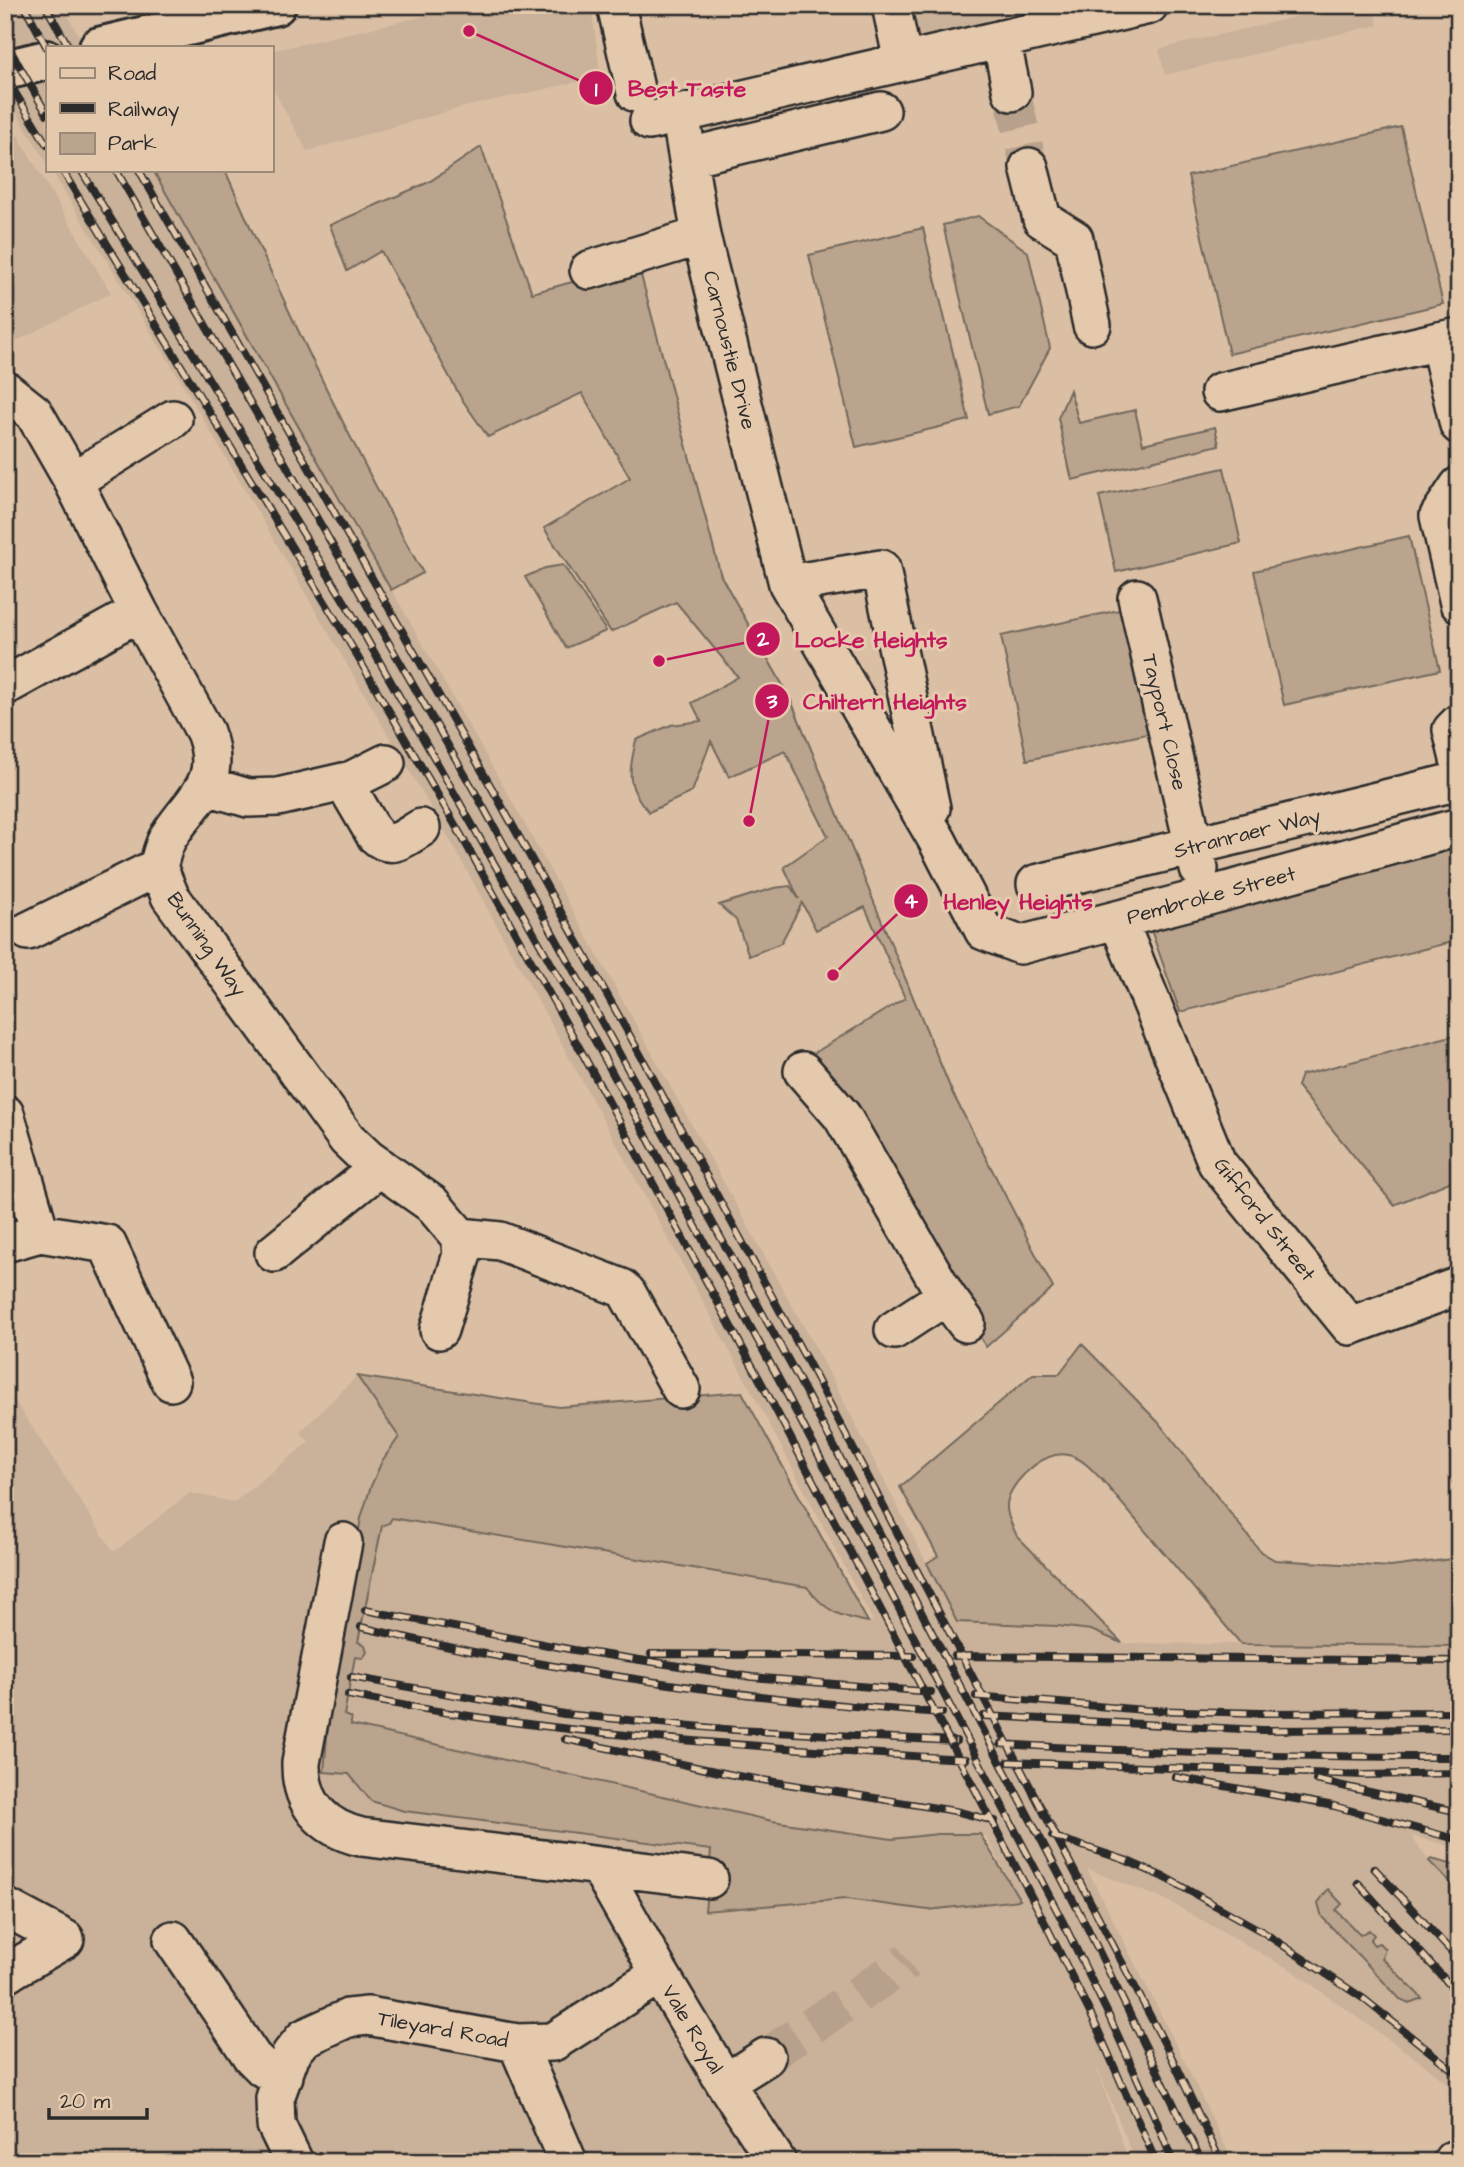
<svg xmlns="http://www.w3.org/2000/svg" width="1464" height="2167" font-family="'Architects Daughter',sans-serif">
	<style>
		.built { fill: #cab199 }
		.green { fill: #baa48e; stroke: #72685c; stroke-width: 2 }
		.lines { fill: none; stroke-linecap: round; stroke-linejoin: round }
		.minor-tunnel { stroke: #b7a18c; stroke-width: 37; stroke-dasharray: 37 18; stroke-linecap: butt }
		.minor-casing { stroke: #2b2b2b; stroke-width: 42 }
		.major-casing { stroke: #2b2b2b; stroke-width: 44 }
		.minor { stroke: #e5c9ac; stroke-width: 37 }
		.major { stroke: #e5c9ac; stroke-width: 38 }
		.rail-casing { stroke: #2b2b2b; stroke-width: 8 }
		.rail { stroke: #e5c9ac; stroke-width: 5; stroke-dasharray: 16; stroke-linecap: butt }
		.labels { text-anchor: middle; stroke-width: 6; stroke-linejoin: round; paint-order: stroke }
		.street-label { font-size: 21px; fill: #2b2b2b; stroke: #e5c9ac }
		.leader { fill: none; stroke: #c2185b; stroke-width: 2.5 }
		.callout-dot { fill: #c2185b; stroke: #e5c9ac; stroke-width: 2.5 }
		.mark-label { font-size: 21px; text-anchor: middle; font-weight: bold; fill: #fff }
		.callout-label { font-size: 23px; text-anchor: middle; font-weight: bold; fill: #c2185b; stroke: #e5c9ac; stroke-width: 6; stroke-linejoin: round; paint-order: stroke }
	</style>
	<rect width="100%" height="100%" fill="#dabfa4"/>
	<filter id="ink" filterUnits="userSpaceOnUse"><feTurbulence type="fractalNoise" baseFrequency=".0143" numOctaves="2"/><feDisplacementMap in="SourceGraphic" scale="14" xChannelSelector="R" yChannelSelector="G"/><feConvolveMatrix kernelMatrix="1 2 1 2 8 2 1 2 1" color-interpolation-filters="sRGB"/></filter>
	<g filter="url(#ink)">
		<path class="built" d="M 14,5 L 62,5 L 85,47 L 47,47 L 47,163 L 5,94 L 5,20 L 20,17 Z
			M 473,5 L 591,5 L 600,71 L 596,78 L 463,107 L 307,151 L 271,85 L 271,51 Z
			M 905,5 L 1043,5 L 913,40 Z
			M 1346,5 L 1373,5 L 1378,25 L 1165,75 L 1159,49 Z
			M 5,114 L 111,293 L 5,347 Z
			M 51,170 L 153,170 L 514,805 L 823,1361 L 957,1622 L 1058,1626 L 1091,1630 L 1122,1643 L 1459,1646 L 1459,1848 L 1411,1836 L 1429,1861 L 1459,1892 L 1459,2093 L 1423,2064 L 1291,1970 L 1164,1899 L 1087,1869 L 1178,2048 L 1233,2162 L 1136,2162 L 1094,2060 L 1129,2162 L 5,2162 L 5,1386 L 114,1552 L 190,1493 L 234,1502 L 309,1442 L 300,1432 L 357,1376 L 399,1436 L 382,1461 L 371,1486 L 361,1518 L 344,1605 L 324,1772 L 349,1774 L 359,1789 L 371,1801 L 404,1811 L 712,1850 L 706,1911 L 846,1899 L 928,1910 L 1020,1900 L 986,1836 L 980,1834 L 938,1834 L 892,1839 L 772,1821 L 350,1725 L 350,1718 L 344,1715 L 382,1526 L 392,1518 L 807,1587 L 813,1595 L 843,1618 L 873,1621 L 756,1399 L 450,840 L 176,373 Z"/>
		<path class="green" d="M 1401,127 L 1443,304 L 1229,354 L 1188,176 Z
			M 481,147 L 532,293 L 638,264 L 721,576 L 790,698 L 952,1092 L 1053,1288 L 986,1347 L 811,1055 L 905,998 L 865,907 L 816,930 L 802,903 L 781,943 L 749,956 L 736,920 L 719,905 L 774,888 L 790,886 L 799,899 L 784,867 L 828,836 L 785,751 L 729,777 L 711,741 L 692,792 L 649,812 C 625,786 629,773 636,740 L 671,725 L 701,721 L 692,703 L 738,677 L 676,602 L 611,632 L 544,528 L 630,478 L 582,393 L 488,437 L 461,398 L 381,251 L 347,271 L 330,225 L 429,182 Z
			M 153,170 L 225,170 C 285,307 350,443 423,573 L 391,590 Z
			M 978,216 L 1028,252 L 1050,348 L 1019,406 L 988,414 L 943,225 Z
			M 923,228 L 969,420 L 856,447 L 809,255 Z
			M 1070,390 L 1079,423 L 1135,410 L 1143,444 L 1215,427 L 1219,445 L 1072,480 L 1058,418 Z
			M 1224,468 L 1241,543 L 1116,572 L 1099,496 Z
			M 1409,536 L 1440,670 L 1284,705 L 1254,571 Z
			M 563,565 L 606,631 L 566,648 L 525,577 L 545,568 Z
			M 1124,609 L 1151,733 L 1027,760 L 1001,636 Z
			M 1459,847 L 1459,940 L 1180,1012 L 1151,930 Z
			M 1459,1034 L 1459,1178 L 1394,1205 L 1297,1086 L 1301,1075 Z
			M 1082,1344 L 1158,1422 L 1261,1552 L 1275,1560 L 1391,1567 L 1459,1558 L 1459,1646 L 1241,1644 L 1102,1480 C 1093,1471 1084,1460 1072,1456 C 1048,1447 1015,1477 1008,1499 C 1004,1512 1012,1525 1017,1536 L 1122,1643 L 1091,1630 L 1058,1626 L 957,1622 L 927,1563 L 938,1556 L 900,1487 L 1033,1374 L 1059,1374 Z
			M 357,1376 L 559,1407 L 742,1392 L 868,1622 C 840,1617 825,1611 807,1587 L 392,1518 L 389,1523 L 382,1526 L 358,1642 L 365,1645 L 367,1652 L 363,1658 L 355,1657 L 344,1715 L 351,1718 L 351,1725 L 772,1821 L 892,1839 L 938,1834 L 980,1834 L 1020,1900 L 928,1910 L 846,1899 L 705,1911 L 711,1850 L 404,1811 L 371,1801 L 349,1774 L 324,1772 L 331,1690 L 361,1518 L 371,1486 L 382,1461 L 399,1437 Z
			M 1431,1859 L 1459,1866 L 1459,1892 L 1429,1861 Z
			M 1328,1889 L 1342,1904 L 1336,1910 L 1360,1935 L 1369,1930 L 1374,1935 L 1370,1940 L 1374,1945 L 1379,1943 L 1385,1949 L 1382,1958 L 1422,1998 L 1409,2003 L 1400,1999 L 1322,1917 L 1318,1903 Z"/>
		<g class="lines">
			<path class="minor-tunnel" d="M 1012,92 L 1029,167
				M 766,2057 L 908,1961"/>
			<g class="minor-casing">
				<path id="minor" d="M 616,5 L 636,93
					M 891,5 L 903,62
					M 1001,39 L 1012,92
					M 680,113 L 701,236 L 788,584 L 937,840 L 984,931 L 1020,945 L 1205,897 L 1459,827
					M 649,121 L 1149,5
					M 689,157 L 881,111
					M 1029,167 L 1042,219 L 1074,239 L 1092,325
					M 589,270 L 701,236
					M 1459,337 L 1439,341 L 1459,425
					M 5,390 L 34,413 L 73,481 L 139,612 L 205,732 C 224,783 194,797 169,836 C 163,845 161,857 158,867 L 170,896 L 347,1139 L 368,1159 L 432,1204 L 460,1237
					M 1220,392 L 1439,341
					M 73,481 L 173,419
					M 1459,486 L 1439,516 L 1459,603
					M 788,584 L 881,569 L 931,808
					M 1137,598 L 1199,869
					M 5,686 L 139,612
					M 1459,723 L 1452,730 L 1459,759
					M 344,782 L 375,835 C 392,851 404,838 421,828
					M 207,786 L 248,798 L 278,797 L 352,780 L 386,763
					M 1036,884 L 1459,781
					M 1118,920 L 1217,1163 L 1350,1326 L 1459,1286
					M 28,931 L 158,867
					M 803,1071 L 842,1116 L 946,1296 L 966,1323
					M 5,1114 L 40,1233 L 5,1243
					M 40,1233 L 107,1244 L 171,1382
					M 460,1237 L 500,1241 L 622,1288 L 627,1293 L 681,1389
					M 274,1253 L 380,1167
					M 439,1330 L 462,1254 L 460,1237
					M 894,1330 L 946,1296
					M 343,1542 L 301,1763 C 300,1803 322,1828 361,1837 L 709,1879
					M 599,1866 L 660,1974 L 725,2083 L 777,2162
					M 5,1907 L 65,1939 L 5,1974
					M 173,1940 L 252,2057 L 263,2068 L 284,2076
					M 517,2043 L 568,2162
					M 725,2083 L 766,2057
					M 294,2162 L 276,2125 L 275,2098 L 291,2054 L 304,2038 L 348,2018 L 368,2016 L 517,2043 L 553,2042 L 660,1974
					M 1452,2162 L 1453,2160"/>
			</g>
			<g class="major-casing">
				<path id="major" d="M 99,47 L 276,5
					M 5,70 L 47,60"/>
			</g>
			<use href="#minor" class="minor"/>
			<use href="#major" class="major"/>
			<g class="rail-casing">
				<path id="rail" d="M 24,5 L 47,48
					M 45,5 L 69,47
					M 5,41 L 47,114
					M 5,76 L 47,145
					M 62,170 L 342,630 L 461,835 L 580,1049 L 767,1393 L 1041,1915 L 1094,2021 L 1156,2162
					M 81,170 L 357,622 L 595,1041 L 782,1385 L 1062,1920 L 1108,2014 L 1154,2115 L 1173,2162
					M 116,170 L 480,801 L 797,1376 L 1086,1925 L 1202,2162
					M 139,170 L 494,792 L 635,1045 L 811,1368 L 1170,2054 L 1221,2162
					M 365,1610 L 574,1650 L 752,1677 L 931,1692
					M 361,1627 C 401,1636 440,1646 480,1653 C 633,1681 788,1703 942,1713
					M 651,1654 L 913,1656
					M 955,1656 L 1459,1661
					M 351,1677 L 564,1714 L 735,1730 L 956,1741
					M 348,1695 C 552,1736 758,1747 966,1759
					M 976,1696 L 1145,1710 L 1261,1713 L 1459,1712
					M 984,1716 L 1262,1730 L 1459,1729
					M 565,1739 L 738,1776 L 955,1811 L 995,1821
					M 1001,1744 C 1154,1753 1306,1757 1459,1757
					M 1008,1762 L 1364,1775 L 1459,1773
					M 1175,1777 L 1334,1806 L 1459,1840
					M 1316,1780 L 1459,1812
					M 1052,1836 L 1125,1860 L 1168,1879 L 1263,1932 L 1364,1999 L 1459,2075
					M 1374,1868 L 1459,1960
					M 1358,1883 L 1459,1995"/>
			</g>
			<use href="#rail" class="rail"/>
		</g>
	</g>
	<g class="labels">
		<g class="street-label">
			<text transform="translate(730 350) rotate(76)" y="7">Carnoustie Drive</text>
			<text transform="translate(1165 722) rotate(77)" y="7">Tayport Close</text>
			<text transform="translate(1247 833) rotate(-14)" y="7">Stranraer Way</text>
			<text transform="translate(1211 895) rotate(-15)" y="7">Pembroke Street</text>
			<text transform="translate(207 944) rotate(55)" y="7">Bunning Way</text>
			<text transform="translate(1265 1219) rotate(52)" y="7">Gifford Street</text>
			<text transform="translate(443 2029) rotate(10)" y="7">Tileyard Road</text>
			<text transform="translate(693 2029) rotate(59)" y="7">Vale Royal</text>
		</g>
	</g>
	<path class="leader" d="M469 31L596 88M659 661L763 639M749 821L772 701M833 975L911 901"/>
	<g class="callout-dot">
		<circle cx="469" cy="31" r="7"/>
		<circle cx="659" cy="661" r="7"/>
		<circle cx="749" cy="821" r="7"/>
		<circle cx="833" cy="975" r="7"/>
		<circle cx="596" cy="88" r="18"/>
		<circle cx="763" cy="639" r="18"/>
		<circle cx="772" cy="701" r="18"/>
		<circle cx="911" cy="901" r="18"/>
	</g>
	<g class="mark-label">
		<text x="596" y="96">1</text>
		<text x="763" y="646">2</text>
		<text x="772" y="708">3</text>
		<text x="911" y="908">4</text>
	</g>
	<g class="callout-label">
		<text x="687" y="96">Best Taste</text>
		<text x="871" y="647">Locke Heights</text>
		<text x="885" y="709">Chiltern Heights</text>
		<text x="1018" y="909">Henley Heights</text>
	</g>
	<rect width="1464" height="2167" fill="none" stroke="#e5c9ac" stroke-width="28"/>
	<rect x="14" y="14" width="1436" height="2139" fill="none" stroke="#2b2b2b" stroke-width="2.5" filter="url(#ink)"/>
	<rect x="46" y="46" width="228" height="126" fill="#e5c9ac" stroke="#9b8a78" stroke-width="2"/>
	<rect x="60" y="68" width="35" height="10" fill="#e5c9ac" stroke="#9b8a78" stroke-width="2"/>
	<text x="108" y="80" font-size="21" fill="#2b2b2b">Road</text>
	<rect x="60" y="103" width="35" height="10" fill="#2b2b2b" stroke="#9b8a78" stroke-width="2"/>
	<text x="108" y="116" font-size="21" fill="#2b2b2b">Railway</text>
	<rect x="60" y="133" width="35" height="21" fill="#baa48e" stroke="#9b8a78" stroke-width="2"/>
	<text x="108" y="150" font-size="21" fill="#2b2b2b">Park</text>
	<path d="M49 2108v10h98v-10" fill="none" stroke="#2b2b2b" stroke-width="3.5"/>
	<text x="60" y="2108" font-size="21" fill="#2b2b2b" stroke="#e5c9ac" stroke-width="5" paint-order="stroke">20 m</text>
</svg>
